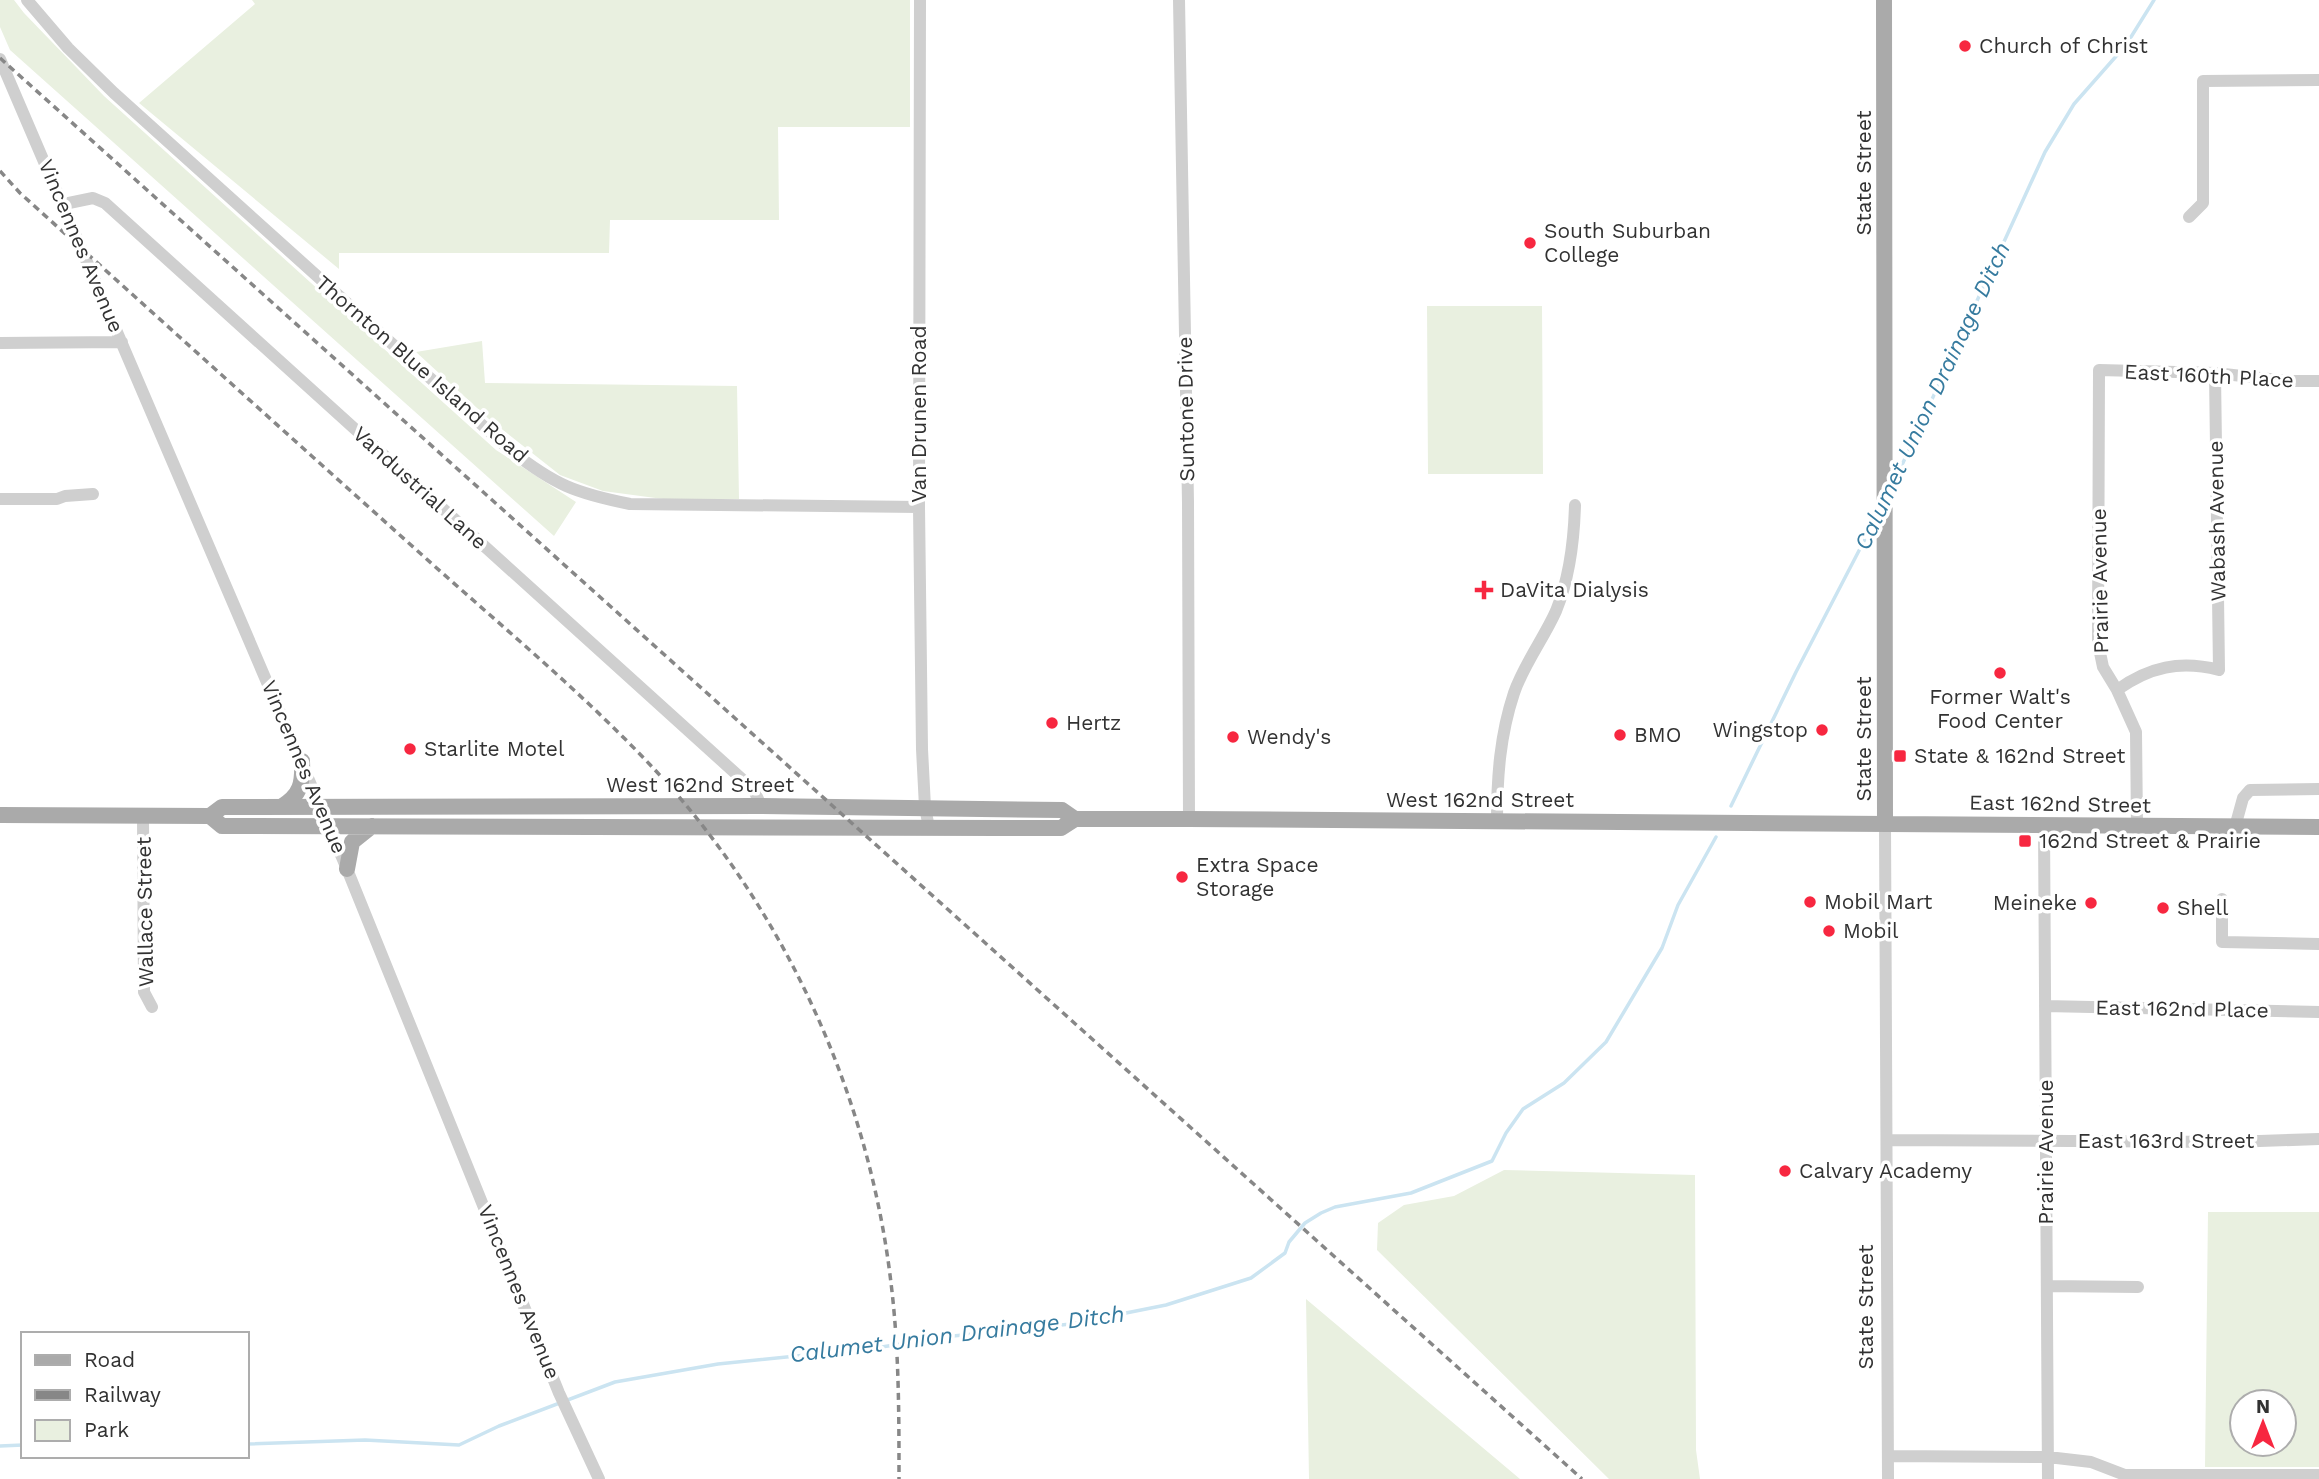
<svg xmlns="http://www.w3.org/2000/svg" width="2319" height="1479" font-family="'Work Sans',sans-serif">
	<style>
		.green { fill: #e9f0e0; fill-rule: evenodd }
		.lines { fill: none; stroke-linecap: round; stroke-linejoin: round }
		.stream { stroke: #cbe4f1; stroke-width: 3.5 }
		.minor { stroke: #cfcfcf; stroke-width: 12 }
		.major { stroke: #aaa; stroke-width: 16 }
		.rail { stroke: #878787; stroke-width: 3.5; stroke-dasharray: 7 5; stroke-linecap: butt }
		.poi-dot { fill: #f72740; stroke: #fff; stroke-width: 2.5 }
		.labels { text-anchor: middle; stroke-width: 7; stroke-linejoin: round; paint-order: stroke }
		.poi-label { font-size: 21px; fill: #323232; stroke: #fff; text-anchor: start }
		.street-label { font-size: 21px; fill: #323232; stroke: #fff }
		.water-label { font-size: 23px; font-style: italic; fill: #367b9f; stroke: #fff }
	</style>
	<rect width="100%" height="100%" fill="#fff"/>
	<path class="green" d="M 0,0 L 14,0 L 24,13 L 104,96 L 496,450 L 576,502 L 554,536 L 10,50 L 0,27 Z
		M 252,0 L 910,0 L 910,127 L 778,127 L 779,220 L 610,220 L 609,253 L 339,253 L 339,269 L 139,103 L 255,4 Z
		M 1427,306 L 1542,306 L 1543,474 L 1428,474 Z
		M 482,341 L 485,383 L 737,386 L 739,499 L 663,499 L 603,491 L 560,475 L 489,419 L 416,352 Z
		M 1504,1170 L 1695,1175 L 1696,1450 L 1700,1479 L 1609,1479 L 1377,1250 L 1378,1223 L 1404,1205 L 1454,1196 Z
		M 2208,1212 L 2319,1212 L 2319,1467 L 2205,1467 ZM 2242,1402 L 2284,1402 L 2284,1444 L 2242,1444 Z
		M 1306,1299 L 1520,1479 L 1309,1479 Z"/>
	<g class="lines">
		<path class="stream" d="M 1891,489 L 2045,152 L 2074,104 L 2126,45 L 2154,0
			M 1731,806 L 1796,672 L 1878,514
			M 247,1444 L 365,1440 L 459,1445 L 499,1426 L 615,1382 L 718,1364 L 875,1348 L 953,1336 L 1071,1324 L 1166,1305 L 1251,1278 L 1285,1253 L 1289,1242 L 1305,1223 L 1321,1213 L 1335,1207 L 1411,1193 L 1492,1161 L 1506,1133 L 1523,1109 L 1564,1083 L 1606,1042 L 1662,948 L 1678,905 L 1716,837
			M 0,1446 L 23,1445"/>
		<path class="minor" d="M 27,0 L 68,48 L 114,93 L 510,450 C 555,485 575,493 630,504 L 919,507
			M 920,0 L 919,507 L 922,749 L 925,807 L 929,828
			M 1179,0 L 1188,502 L 1189,819
			M 0,59 L 347,869 L 559,1393 L 599,1479
			M 64,204 L 93,198 L 105,203 L 754,790 L 761,806
			M 2189,217 L 2203,203 L 2203,81 L 2319,80
			M 0,343 L 122,342
			M 0,499 L 57,499 L 65,496 L 93,494
			M 2117,690 C 2149,667 2180,660 2219,670 L 2215,373
			M 143,816 L 144,992 L 152,1007
			M 1497,821 C 1497,777 1500,735 1514,693 C 1524,664 1544,638 1556,611 C 1570,577 1574,541 1575,505
			M 1885,823 L 1888,1479
			M 2044,825 L 2048,1479
			M 2137,826 L 2136,732 L 2117,690 L 2103,667 L 2098,643 L 2099,370 L 2215,373 L 2288,381 L 2319,381
			M 2235,827 L 2243,798 L 2250,790 L 2319,789
			M 2222,899 L 2222,942 L 2319,944
			M 2045,1006 L 2319,1012
			M 1887,1140 L 2231,1142 L 2319,1139
			M 2047,1286 L 2138,1287
			M 1888,1456 L 2048,1457 L 2091,1462 L 2125,1475 L 2319,1475"/>
		<path class="major" d="M 1884,0 L 1885,823
			M 281,807 C 301,795 303,783 302,761
			M 0,815 L 210,816 L 222,807 L 761,806 L 1062,810 L 1075,819
			M 210,816 L 222,826 L 1003,828 L 1061,828 L 1075,819 L 1189,819 L 2319,827
			M 347,869 L 352,842 L 372,826"/>
		<path class="rail" d="M 0,58 L 1582,1479
			M 0,171 L 20,193 C 154,314 287,434 421,554 C 500,625 583,693 656,771 C 785,910 869,1095 891,1283 C 899,1348 899,1414 899,1479"/>
	</g>
	<g class="poi-dot">
		<circle cx="1965" cy="46" r="7"/>
		<circle cx="1530" cy="243" r="7"/>
		<path d="M1480.5 579.5h7v7h7v7h-7v7h-7v-7h-7v-7h7z"/>
		<circle cx="2000" cy="673" r="7"/>
		<circle cx="1052" cy="723" r="7"/>
		<circle cx="1822" cy="730" r="7"/>
		<circle cx="1620" cy="735" r="7"/>
		<circle cx="1233" cy="737" r="7"/>
		<circle cx="410" cy="749" r="7"/>
		<rect x="1893" y="749" width="14" height="14" rx="3.5"/>
		<rect x="2018" y="834" width="14" height="14" rx="3.5"/>
		<circle cx="1182" cy="877" r="7"/>
		<circle cx="1810" cy="902" r="7"/>
		<circle cx="2091" cy="903" r="7"/>
		<circle cx="2163" cy="908" r="7"/>
		<circle cx="1829" cy="931" r="7"/>
		<circle cx="1785" cy="1171" r="7"/>
	</g>
	<g class="labels">
		<g class="poi-label">
			<text x="1979" y="53">Church of Christ</text>
			<text x="1544" y="238">South Suburban<tspan x="1544" dy="24">College</tspan></text>
			<text x="1500" y="597">DaVita Dialysis</text>
			<text x="2000" y="704" text-anchor="middle">Former Walt's<tspan x="2000" dy="24">Food Center</tspan></text>
			<text x="1066" y="730">Hertz</text>
			<text x="1808" y="737" text-anchor="end">Wingstop</text>
			<text x="1634" y="742">BMO</text>
			<text x="1247" y="744">Wendy's</text>
			<text x="424" y="756">Starlite Motel</text>
			<text x="1914" y="763">State &amp; 162nd Street</text>
			<text x="2039" y="848">162nd Street &amp; Prairie</text>
			<text x="1196" y="872">Extra Space<tspan x="1196" dy="24">Storage</tspan></text>
			<text x="1824" y="909">Mobil Mart</text>
			<text x="2077" y="910" text-anchor="end">Meineke</text>
			<text x="2177" y="915">Shell</text>
			<text x="1843" y="938">Mobil</text>
			<text x="1799" y="1178">Calvary Academy</text>
		</g>
		<g class="street-label">
			<text transform="translate(1864 173) rotate(-90)" y="7">State Street</text>
			<text transform="translate(81 246) rotate(67)" y="7">Vincennes Avenue</text>
			<text transform="translate(422 369) rotate(41)" y="7">Thornton Blue Island Road</text>
			<text transform="translate(2209 376) rotate(3)" y="7">East 160th Place</text>
			<text transform="translate(1186 409) rotate(-91)" y="7">Suntone Drive</text>
			<text transform="translate(919 414) rotate(-90)" y="7">Van Drunen Road</text>
			<text transform="translate(420 488) rotate(42)" y="7">Vandustrial Lane</text>
			<text transform="translate(2217 521) rotate(-91)" y="7">Wabash Avenue</text>
			<text transform="translate(2100 581) rotate(-91)" y="7">Prairie Avenue</text>
			<text transform="translate(1864 739) rotate(-90)" y="7">State Street</text>
			<text transform="translate(304 767) rotate(67)" y="7">Vincennes Avenue</text>
			<text x="700" y="792">West 162nd Street</text>
			<text x="1480" y="807">West 162nd Street</text>
			<text transform="translate(2060 804) rotate(1)" y="7">East 162nd Street</text>
			<text transform="translate(145 912) rotate(-91)" y="7">Wallace Street</text>
			<text transform="translate(2182 1009) rotate(1)" y="7">East 162nd Place</text>
			<text x="2166" y="1148">East 163rd Street</text>
			<text transform="translate(2046 1152) rotate(-90)" y="7">Prairie Avenue</text>
			<text transform="translate(519 1292) rotate(68)" y="7">Vincennes Avenue</text>
			<text transform="translate(1866 1307) rotate(-90)" y="7">State Street</text>
		</g>
		<g class="water-label">
			<text transform="translate(1932 396) rotate(-65)" y="8">Calumet Union Drainage Ditch</text>
			<text transform="translate(957 1334) rotate(-7)" y="8">Calumet Union Drainage Ditch</text>
		</g>
	</g>
	<rect x="21" y="1332" width="228" height="126" fill="#ffffff" stroke="#adadad" stroke-width="2"/>
	<rect x="35" y="1355" width="35" height="10" fill="#aaaaaa" stroke="#adadad" stroke-width="2"/>
	<text x="84" y="1367" font-size="21" fill="#323232">Road</text>
	<rect x="35" y="1390" width="35" height="10" fill="#878787" stroke="#adadad" stroke-width="2"/>
	<text x="84" y="1402" font-size="21" fill="#323232">Railway</text>
	<rect x="35" y="1420" width="35" height="21" fill="#e9f0e0" stroke="#adadad" stroke-width="2"/>
	<text x="84" y="1437" font-size="21" fill="#323232">Park</text>
	<g transform="translate(2263 1423)"><circle r="33" fill="#ffffff" stroke="#adadad" stroke-width="2"/>
	<path d="M0-5L12 26L0 18L-12 26Z" fill="#f72740"/>
	<text y="-10" font-size="19" font-weight="bold" text-anchor="middle" fill="#323232">N</text>
	</g>
</svg>
